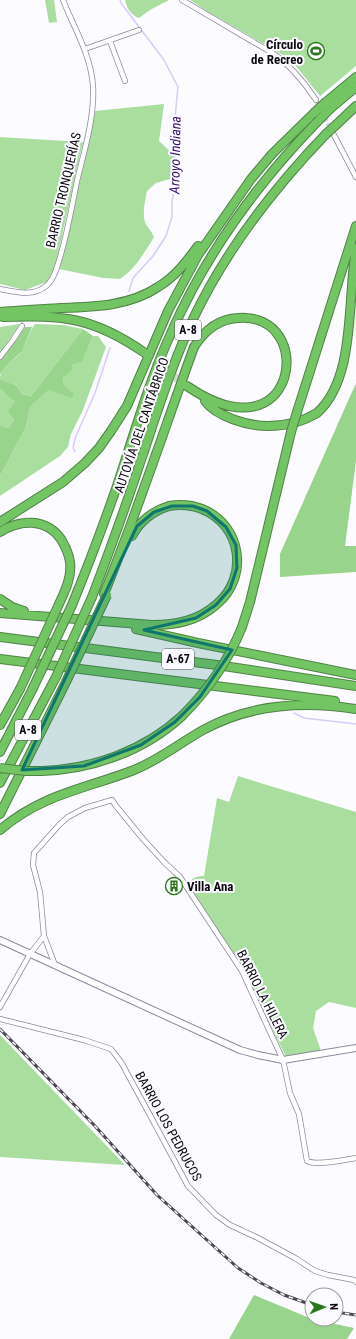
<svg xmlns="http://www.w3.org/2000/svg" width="356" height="1339" font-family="'Roboto Condensed',sans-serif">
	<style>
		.green { fill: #a9de9e }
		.forest { fill: #98d48c }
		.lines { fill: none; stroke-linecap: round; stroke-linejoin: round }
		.stream { stroke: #d7cafc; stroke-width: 1.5 }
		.street-tunnel { stroke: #d8d7db; stroke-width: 4.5; stroke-dasharray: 4.5 2; stroke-linecap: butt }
		.highway-tunnel { stroke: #d8d7db; stroke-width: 8; stroke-dasharray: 8 4; stroke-linecap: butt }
		.street-casing { stroke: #8e899b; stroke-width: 6 }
		.secondary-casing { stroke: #8e899b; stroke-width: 8 }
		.highway-casing { stroke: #4f8346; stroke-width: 10 }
		.street { stroke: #fff; stroke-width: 4.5 }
		.secondary { stroke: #fff; stroke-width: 6 }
		.highway { stroke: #73c463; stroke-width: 8 }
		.rail-casing { stroke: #4b494f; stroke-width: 3 }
		.rail { stroke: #fcfbff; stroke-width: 1.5; stroke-dasharray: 4.5; stroke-linecap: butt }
		.highway-bridge-casing { stroke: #4f8346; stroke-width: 10; stroke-linecap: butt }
		.highway-bridge { stroke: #73c463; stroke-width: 8 }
		.marked { fill: #0f766e; fill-opacity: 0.2; stroke: #0f766e; stroke-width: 3; stroke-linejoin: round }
		.labels { text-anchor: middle; stroke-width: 4; stroke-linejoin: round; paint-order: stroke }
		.shield { fill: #fcfbff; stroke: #545258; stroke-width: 1 }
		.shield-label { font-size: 12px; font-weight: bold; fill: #0c0a10 }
		.poi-label { font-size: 13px; font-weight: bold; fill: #0c0a10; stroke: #fcfbff; text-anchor: end }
		.street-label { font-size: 13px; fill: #0c0a10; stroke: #fcfbff }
		.water-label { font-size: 14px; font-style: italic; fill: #3a126f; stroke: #fcfbff }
	</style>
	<rect width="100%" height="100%" fill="#fcfbff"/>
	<path class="green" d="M 45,0 L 54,0 L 57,22 L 49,23 Z
		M 125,0 L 169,0 L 150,10 L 139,18 C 131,15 127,9 125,0 Z
		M 190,0 L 356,0 L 356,66 L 320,96 L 290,59 L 210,13 Z
		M 164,104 L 159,141 L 176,157 L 170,179 L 156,183 L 147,191 C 145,201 141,217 147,226 C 150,230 152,232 154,237 C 144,253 136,268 120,279 L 103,278 L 59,269 L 95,111 Z
		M 0,137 L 83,142 L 55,267 L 47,282 L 25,290 L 0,284 Z
		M 20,324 L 0,353 L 0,327 Z
		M 35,324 L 63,325 L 83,329 L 31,396 L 22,394 L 16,385 L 0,379 C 0,365 16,361 22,350 C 27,342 29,332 35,324 Z
		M 93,336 L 98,336 L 106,347 L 83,410 L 71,434 L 68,447 L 60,456 L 0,496 L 0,476 L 26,427 L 30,407 L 49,390 L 64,386 L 63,378 L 71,370 L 72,365 L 82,360 Z
		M 0,389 L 3,391 L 6,395 L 15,402 L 14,420 L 8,428 L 0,425 Z
		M 238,776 L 356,812 L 356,1008 L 329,1002 L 316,1011 L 313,1028 L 321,1051 L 286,1057 L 244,973 L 229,947 L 188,886 C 191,878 196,876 204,876 L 217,798 L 229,802 Z
		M 0,1035 L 125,1165 L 0,1157 Z"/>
	<path class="forest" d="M 25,327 L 32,327 L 22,351 L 5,367 L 0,374 L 0,359 L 12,346 Z
		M 83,329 L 93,336 L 82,361 L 72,365 L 72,370 L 63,378 L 64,386 L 74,394 L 72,398 L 49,390 L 30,407 L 26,427 L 0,476 L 0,425 L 8,428 L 14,420 L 8,411 L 15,402 L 6,395 L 3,391 L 0,389 L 0,379 L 16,385 L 22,394 L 31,396 Z
		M 356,383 L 356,461 L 345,546 L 356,546 L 356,572 L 280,577 L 280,554 Z
		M 254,1295 L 312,1319 L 354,1328 L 347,1339 L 229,1339 Z"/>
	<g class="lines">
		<path class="stream" d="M 120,0 L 121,3 L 164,60 L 178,87 L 173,138 L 176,182 L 172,201 L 172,217 L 166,236 L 153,256 L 133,278 L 129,291
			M 75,452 L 73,447 L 76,436 L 95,393 L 110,348
			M 294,713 L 304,718 L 356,724"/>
		<path class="street-tunnel" d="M 316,100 L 331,130"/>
		<path class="highway-tunnel" d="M 145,353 L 186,386"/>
		<g class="street-casing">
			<path id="street" d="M 182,0 L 274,54 C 291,66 304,82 316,100
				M 110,41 L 125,81
				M 85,49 L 139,30
				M 334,135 L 356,177
				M 0,289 C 16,292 33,297 46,286 C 51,282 54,276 56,270 C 66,242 71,211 77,181 C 84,152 95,116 93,86 C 91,55 74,28 63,0
				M 0,357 L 13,340 L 22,326
				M 55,965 L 44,936 L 40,892 L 33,865 L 34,853 L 60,824 L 68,817 L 85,808 L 112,800 L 116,806 L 143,839 L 164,862 L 180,877 L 242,971 L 283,1060 L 290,1093 L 299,1114 L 307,1161 C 317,1166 344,1160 356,1158
				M 0,1007 L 30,954 L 44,936
				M 0,1019 L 84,1040 L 111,1049 L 121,1062 L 151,1117 L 188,1186 L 216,1215 L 230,1225 L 258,1238 L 295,1258 L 315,1271 L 328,1275 L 354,1280 L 356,1282"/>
		</g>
		<g class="secondary-casing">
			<path id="secondary" d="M 0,940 L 240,1050 L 258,1055 L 283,1060 L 356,1048"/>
		</g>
		<g class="highway-casing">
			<path id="highway" d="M 326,102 L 356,77
				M 331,108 L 356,87
				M 337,124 L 356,106
				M 0,312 C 20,310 41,309 61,308 C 94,307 130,306 158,287 C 175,277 187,261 198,246
				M 3,317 C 64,315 93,317 145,353
				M 205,401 C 217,417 248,426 268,426 C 285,426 302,422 317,413 C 356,378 347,301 356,248
				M 297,412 L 356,226
				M 0,522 L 63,482 L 85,463 L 99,448 L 111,431 L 127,406 L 168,311 L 198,255 L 251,179 L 272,154 L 314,113
				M 0,532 C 20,519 46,518 61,539 C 65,546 69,554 70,562 C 72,577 65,591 59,604
				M 104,594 C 137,513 164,430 194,347 C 204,331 218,319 238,318 C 318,312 298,462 187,386
				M 92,597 C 109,553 125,508 140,463 C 157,413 172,363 195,315 C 228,247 274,188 326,134
				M 0,599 L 12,607 L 24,611
				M 72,605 C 88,566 103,526 117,486 C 134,434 149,381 172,331 C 207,252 256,185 316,123
				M 0,613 L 152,625 C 176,625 198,621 217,604 C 249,577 242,525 202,509 C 192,505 180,504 169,506 C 153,511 140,521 132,536
				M 242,627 L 250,602 L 291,432
				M 136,629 L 198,643 L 356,675
				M 0,637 L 217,665 L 356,686
				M 0,659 L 335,701
				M 0,725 L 20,689
				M 0,752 L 32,690
				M 42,771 C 93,769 144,751 182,716
				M 0,783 L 56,677
				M 0,814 L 66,682
				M 0,830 C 42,794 85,789 134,770 C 159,760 180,743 203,730 C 250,704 304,701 356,709"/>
		</g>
		<use href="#street" class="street"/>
		<use href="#secondary" class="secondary"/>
		<use href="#highway" class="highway"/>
		<g class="rail-casing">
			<path id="rail" d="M 0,1029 L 95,1126 L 157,1195 L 238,1268 L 261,1283 L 284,1295 L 312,1305
				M 336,1312 L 356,1315"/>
		</g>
		<use href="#rail" class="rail"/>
		<g class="highway-bridge-casing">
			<path id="highway-bridge" d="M 314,113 L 326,102
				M 316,123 L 331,108
				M 326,134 L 337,124
				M 291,432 L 297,412
				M 56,677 L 92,597
				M 66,682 L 107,595
				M 20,689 L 59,604
				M 32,690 L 72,605
				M 182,716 C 208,690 228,662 242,627
				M 0,768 L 26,771 L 42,771"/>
		</g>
		<use href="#highway-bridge" class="highway-bridge"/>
	</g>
	<path class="marked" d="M 172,506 L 193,506 L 207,511 L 226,527 L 236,545 L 237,568 L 230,589 L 216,605 L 196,618 L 144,630 L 232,650 L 200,697 L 175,722 L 141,745 L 84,766 L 22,770 L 137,526 L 154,512 Z"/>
	<defs>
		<g id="stadium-ring" transform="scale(0.9)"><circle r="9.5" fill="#fcfbff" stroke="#2a7519" stroke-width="1.5"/><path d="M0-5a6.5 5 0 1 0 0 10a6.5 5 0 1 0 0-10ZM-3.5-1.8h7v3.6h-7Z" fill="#2a7519"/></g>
		<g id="building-ring" transform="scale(0.9)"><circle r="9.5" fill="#fcfbff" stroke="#2a7519" stroke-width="1.5"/><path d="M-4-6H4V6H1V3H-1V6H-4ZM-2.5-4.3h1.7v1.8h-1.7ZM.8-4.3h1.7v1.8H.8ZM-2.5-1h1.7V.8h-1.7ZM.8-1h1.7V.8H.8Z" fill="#2a7519"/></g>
	</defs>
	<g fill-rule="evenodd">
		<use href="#stadium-ring" x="316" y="51"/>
		<use href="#building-ring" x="174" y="886"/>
	</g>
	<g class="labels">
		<g class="shield">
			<rect x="175" y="320" width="26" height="20" rx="3"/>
			<rect x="162" y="649" width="32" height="20" rx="3"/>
			<rect x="15" y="720" width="26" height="20" rx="3"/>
		</g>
		<g class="shield-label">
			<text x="188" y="334">A-8</text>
			<text x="178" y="663">A-67</text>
			<text x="28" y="734">A-8</text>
		</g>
		<g class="poi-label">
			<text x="303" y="49">Círculo<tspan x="303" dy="15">de Recreo</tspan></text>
			<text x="187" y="891" text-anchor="start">Villa Ana</text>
		</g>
		<g class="street-label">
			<text transform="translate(63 190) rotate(-77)" y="5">BARRIO TRONQUERÍAS</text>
			<text transform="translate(141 425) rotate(-71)" y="5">AUTOVÍA DEL CANTÁBRICO</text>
			<text transform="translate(263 994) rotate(63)" y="5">BARRIO LA HILERA</text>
			<text transform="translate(169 1126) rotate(61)" y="5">BARRIO LOS PEDRUCOS</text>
		</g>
		<g class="water-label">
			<text transform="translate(175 155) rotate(-89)" y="5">Arroyo Indiana</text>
		</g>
	</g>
	<g transform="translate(324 1307) rotate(88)"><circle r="19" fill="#fcfbff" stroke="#9c9b9f"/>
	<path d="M0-3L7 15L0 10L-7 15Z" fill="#2a7519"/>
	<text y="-6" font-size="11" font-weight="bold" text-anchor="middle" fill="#0c0a10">N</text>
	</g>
</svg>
